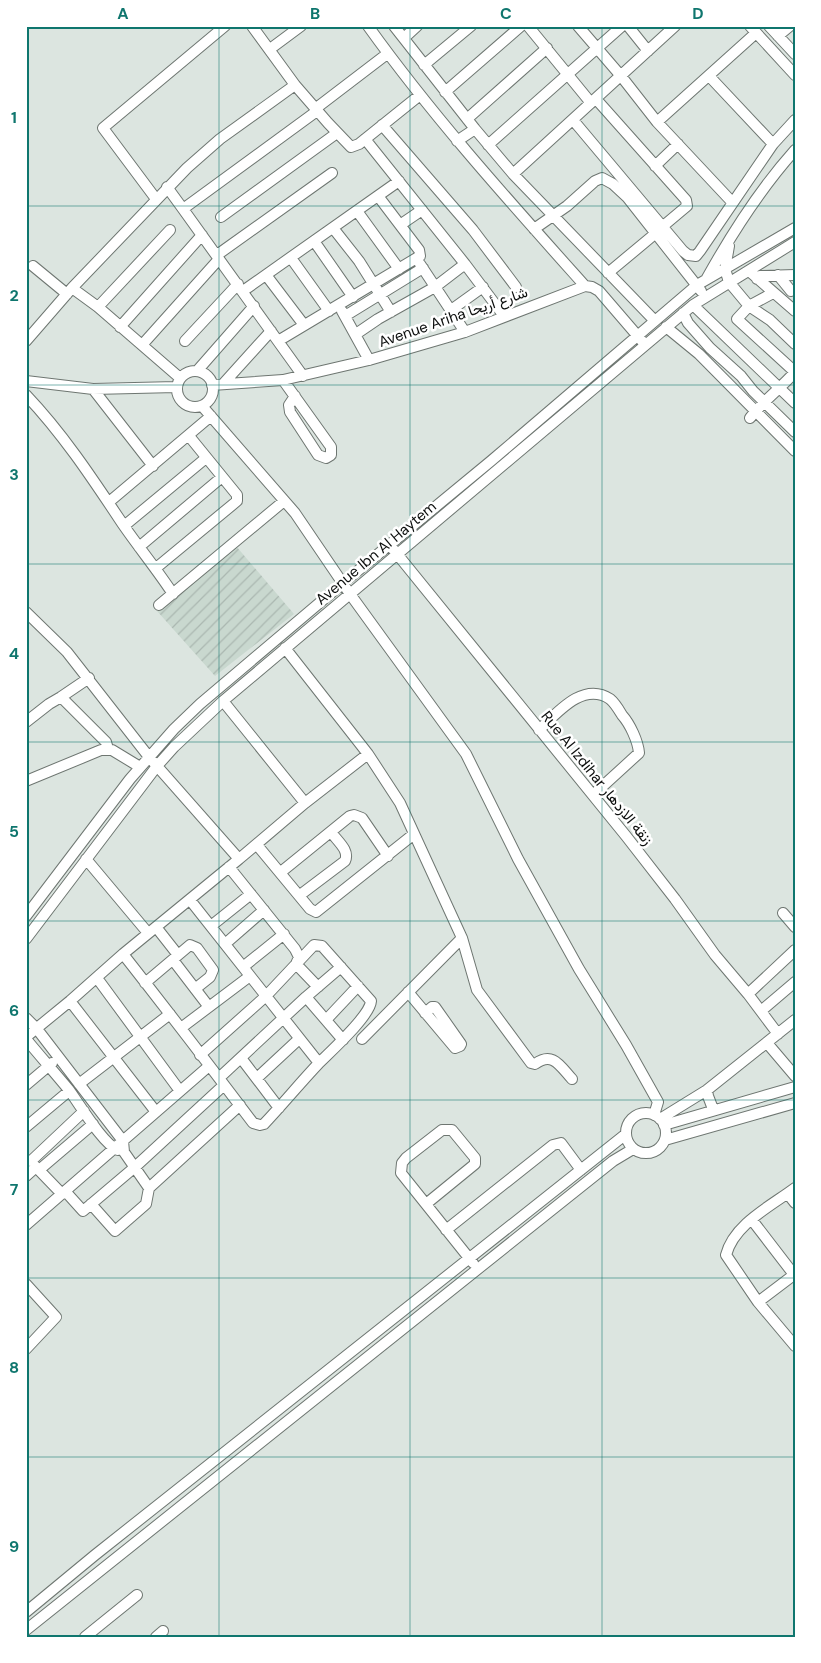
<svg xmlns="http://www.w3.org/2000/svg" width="821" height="1663" font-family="'DM Sans',Vazirmatn,sans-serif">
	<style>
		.industrial { fill: url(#industrial-furrows) }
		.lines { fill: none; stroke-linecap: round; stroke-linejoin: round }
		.minor-casing { stroke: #6e7671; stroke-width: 12 }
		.minor { stroke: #fff; stroke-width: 10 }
		.grid { fill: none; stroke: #0f766e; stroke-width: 1; stroke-opacity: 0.55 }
		.labels { text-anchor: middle; stroke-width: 5; stroke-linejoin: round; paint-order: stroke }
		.street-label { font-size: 15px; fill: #0b0d0c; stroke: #fff }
		.neatline { fill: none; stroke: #0f766e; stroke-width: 2 }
		.grid-label { font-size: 16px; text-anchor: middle; font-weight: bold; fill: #0f766e }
	</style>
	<defs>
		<pattern id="industrial-furrows" width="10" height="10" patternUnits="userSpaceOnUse" patternTransform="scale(1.25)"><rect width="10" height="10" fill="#c9d8cf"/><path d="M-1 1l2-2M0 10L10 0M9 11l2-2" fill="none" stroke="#abb8b1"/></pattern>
	</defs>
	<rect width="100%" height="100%" fill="#dce5e0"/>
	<path class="industrial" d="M 236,546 L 294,614 L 215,676 L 157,611 Z"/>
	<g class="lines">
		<g class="minor-casing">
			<path id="minor" d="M 252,26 L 295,85 L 328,123 L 351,147 L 359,144 L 420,95
				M 368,26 C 434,118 510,202 585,286
				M 394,26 L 475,129 L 513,174 L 655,321
				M 528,26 L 591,103
				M 578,26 L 621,76 L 657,122 L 732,202
				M 628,26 L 648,51
				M 750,26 L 795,75
				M 769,26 L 795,54
				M 778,36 L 790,26
				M 404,38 L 417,26
				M 270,49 L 301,26
				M 424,65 L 471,26
				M 709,76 L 773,144 L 795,120
				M 445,92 L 521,26
				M 596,99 L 686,200 L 687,206 L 662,227
				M 315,109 L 387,54
				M 467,119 L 547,48
				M 573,120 L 683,251 L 688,255 L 696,256 L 700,251 L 773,144
				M 657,122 L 756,33
				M 382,125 L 473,230 L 516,287
				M 365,139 L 465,264 L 504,316
				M 457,141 L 475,129
				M 488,145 L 622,26
				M 655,166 L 678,144
				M 513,174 L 675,26
				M 167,187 L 183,209 L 317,111
				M 156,199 L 103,128 L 225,26
				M 183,209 L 303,376
				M 357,211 L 399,269
				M 221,217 L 337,133
				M 400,225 L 422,210
				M 333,228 L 359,261 L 391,312
				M 534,229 L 567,206 L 595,181 L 602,178 L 613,184 L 627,197 L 701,291
				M 314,241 L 353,297
				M 729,246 L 725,269 L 729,282 L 749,306 L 770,320 L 795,344
				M 217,255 L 332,173
				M 291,258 L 329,311
				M 420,264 L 465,332
				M 33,266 L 67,294
				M 749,271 L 795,311
				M 608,273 L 656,233
				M 266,275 L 304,325
				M 778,275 L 791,291 L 795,290
				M 707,278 C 732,233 761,188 795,150
				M 757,279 L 757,277 L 760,276 L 795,275
				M 72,288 L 98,307 L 180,378
				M 243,291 L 399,181
				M 693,305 L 795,403
				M 98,307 L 170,230
				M 451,310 L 483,287
				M 342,311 L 369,360
				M 683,313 L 688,323 L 710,348 L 741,376 L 753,391 L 795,432
				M 345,316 L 423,268
				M 120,327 L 202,235
				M 666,327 L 699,354 L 795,451
				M 356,334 L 378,319 L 435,287 L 465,264
				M 26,341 L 72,288 L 187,168 L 220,139 L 295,85
				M 185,341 L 238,284
				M 278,341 L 420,256 L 419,250 L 378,196
				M 142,345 L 219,259
				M177 389a18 18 0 1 1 36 0a18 18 0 1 1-36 0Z
				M 197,371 L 254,306
				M 283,380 L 331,447 L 331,455 L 326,458 L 318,455 L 290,412 L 289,405 L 295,396
				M 26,381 L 93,389 L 176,387
				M 223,384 L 271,331
				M 212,385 L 283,380 L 369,360 L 465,332 L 585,286 L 592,287 L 599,291 L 642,341
				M 93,389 L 153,466
				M 26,395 C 64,435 94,481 124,526 C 140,549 158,571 173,594
				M 202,406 L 295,513 L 350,594 L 466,754 L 518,859 L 579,969 L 626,1045 L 658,1102 L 654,1115
				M 750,418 C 763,401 781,388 795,372 L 737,319 L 749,306 L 773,293
				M 109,502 L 211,416
				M 124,526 L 206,458
				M 139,547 L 222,477
				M 393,549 L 626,836 L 675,899 L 715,955 L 748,994 L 778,1034
				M 156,568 L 237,501 L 237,495 L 189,436
				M 159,605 L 284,501
				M 26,612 L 67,652 L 149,757 L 239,859 L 123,954 L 70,1001 L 26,1037
				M 285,648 L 368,754 L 400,803 L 462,938 L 477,990 L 531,1063 L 535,1064 C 553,1051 560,1066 572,1079
				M 61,697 L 89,678
				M 223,701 L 305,803
				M 26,722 L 49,704 L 61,697 L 106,742 L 108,749
				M 539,730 C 557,713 583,681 610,699 C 615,703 619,710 622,715 C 630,724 638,741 639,753 L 593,795
				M 26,781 L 101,750 L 112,750 L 140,767
				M 257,845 L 310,909 L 316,912 L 414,834
				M 86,859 L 148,933
				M 239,859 L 305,803 L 368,754
				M 229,867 L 295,949 L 299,957 L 296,964
				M 281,872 L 350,816 L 354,815 L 362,818 L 388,856
				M 300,895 L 345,861 C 350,850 337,841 331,832
				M 190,900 L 319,1063
				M 783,913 L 795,927
				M 26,916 L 130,779 L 174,729 L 200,704 L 343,583 L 491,461 L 697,285 L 795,228
				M 211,926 L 251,894
				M 156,927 L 178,955
				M 26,939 L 157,766 L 174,747 L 223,701 L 693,305 L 795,242
				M 225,944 L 264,910
				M 123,954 C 167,1010 210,1066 253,1123 L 260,1125 L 264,1124 C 283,1104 300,1083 319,1063 C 331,1051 370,1016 371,1001 L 322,946 L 314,945 L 266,996 L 200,1055
				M 173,960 L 209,1007
				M 296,964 L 318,987
				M 243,967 L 284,934
				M 97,978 L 180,1091
				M 145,983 L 190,945 L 197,948 L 213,970 L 210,977 L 195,989
				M 408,992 L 455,1048 L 460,1046 L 461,1044 L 435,1007 L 432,1007 L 425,1013
				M 748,994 L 795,950
				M 306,997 L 343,1040
				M 70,1001 L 156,1112
				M 761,1011 L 795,982
				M 26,1018 L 37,1029 L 123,1141 L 124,1152 L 149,1188 L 240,1105
				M 326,1020 L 358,986
				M 181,1028 L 250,976
				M 26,1039 C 40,1056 55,1073 69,1090 C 80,1105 103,1144 118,1150
				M 362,1039 L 462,938
				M 767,1043 L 795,1076
				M 241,1058 L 279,1108
				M 219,1078 L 306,997 L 341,967
				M 257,1078 L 299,1039
				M 79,1084 L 170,1014
				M 26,1085 L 52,1063
				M 707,1090 L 708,1096 L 713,1109
				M626 1133a20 20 0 1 1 40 0a20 20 0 1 1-40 0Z
				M 660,1119 L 707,1090 L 795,1020
				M 664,1125 L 795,1087
				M 26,1127 L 69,1091
				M 665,1140 L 795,1103
				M 31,1161 L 84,1111
				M 35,1166 L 62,1194
				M 39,1170 L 93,1124
				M 26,1176 L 36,1167
				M 795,1188 C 771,1206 734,1224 726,1255 L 758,1302 L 795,1346
				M 65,1191 L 83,1211 L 135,1167 L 224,1085
				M 788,1194 L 795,1203
				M 91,1204 L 115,1231 L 146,1204 L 149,1188
				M 426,1204 L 475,1164 L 475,1158 L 452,1130 L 442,1130 L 406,1158 L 402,1163 L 401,1173 L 473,1263
				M 752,1220 L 795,1276
				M 26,1225 L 209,1066
				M 446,1230 L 553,1145 L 561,1143 L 581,1170
				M 26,1284 L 56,1317 L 26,1349
				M 758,1302 L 795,1274
				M 26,1612 L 95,1555 L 626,1134
				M 26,1630 L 613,1161 L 633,1149
				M 85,1637 L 137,1595
				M 156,1637 L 163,1631"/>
		</g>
		<use href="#minor" class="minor"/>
	</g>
	<path class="grid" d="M 219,26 L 219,1637M 410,26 L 410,1637M 602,26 L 602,1637M 26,206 L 795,206M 26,385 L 795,385M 26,564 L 795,564M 26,742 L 795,742M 26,921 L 795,921M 26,1100 L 795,1100M 26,1278 L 795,1278M 26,1457 L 795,1457"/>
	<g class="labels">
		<g class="street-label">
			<text transform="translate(453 317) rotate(-19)" y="5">Avenue Ariha شارع أريحا</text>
			<text transform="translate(376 553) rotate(-40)" y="5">Avenue Ibn Al Haytem</text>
			<text transform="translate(597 778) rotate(51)" y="5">Rue Al Izdihar زنقة الازدهار</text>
		</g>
	</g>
	<rect width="821" height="1663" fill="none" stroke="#ffffff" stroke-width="55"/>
	<rect x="28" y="28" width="766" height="1608" class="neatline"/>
	<g class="grid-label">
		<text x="123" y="19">A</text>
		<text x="315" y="19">B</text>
		<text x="506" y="19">C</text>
		<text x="698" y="19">D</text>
		<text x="14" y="123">1</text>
		<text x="14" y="301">2</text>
		<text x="14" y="480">3</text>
		<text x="14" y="659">4</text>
		<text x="14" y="837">5</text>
		<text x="14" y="1016">6</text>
		<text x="14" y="1195">7</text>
		<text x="14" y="1373">8</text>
		<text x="14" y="1552">9</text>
	</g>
</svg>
